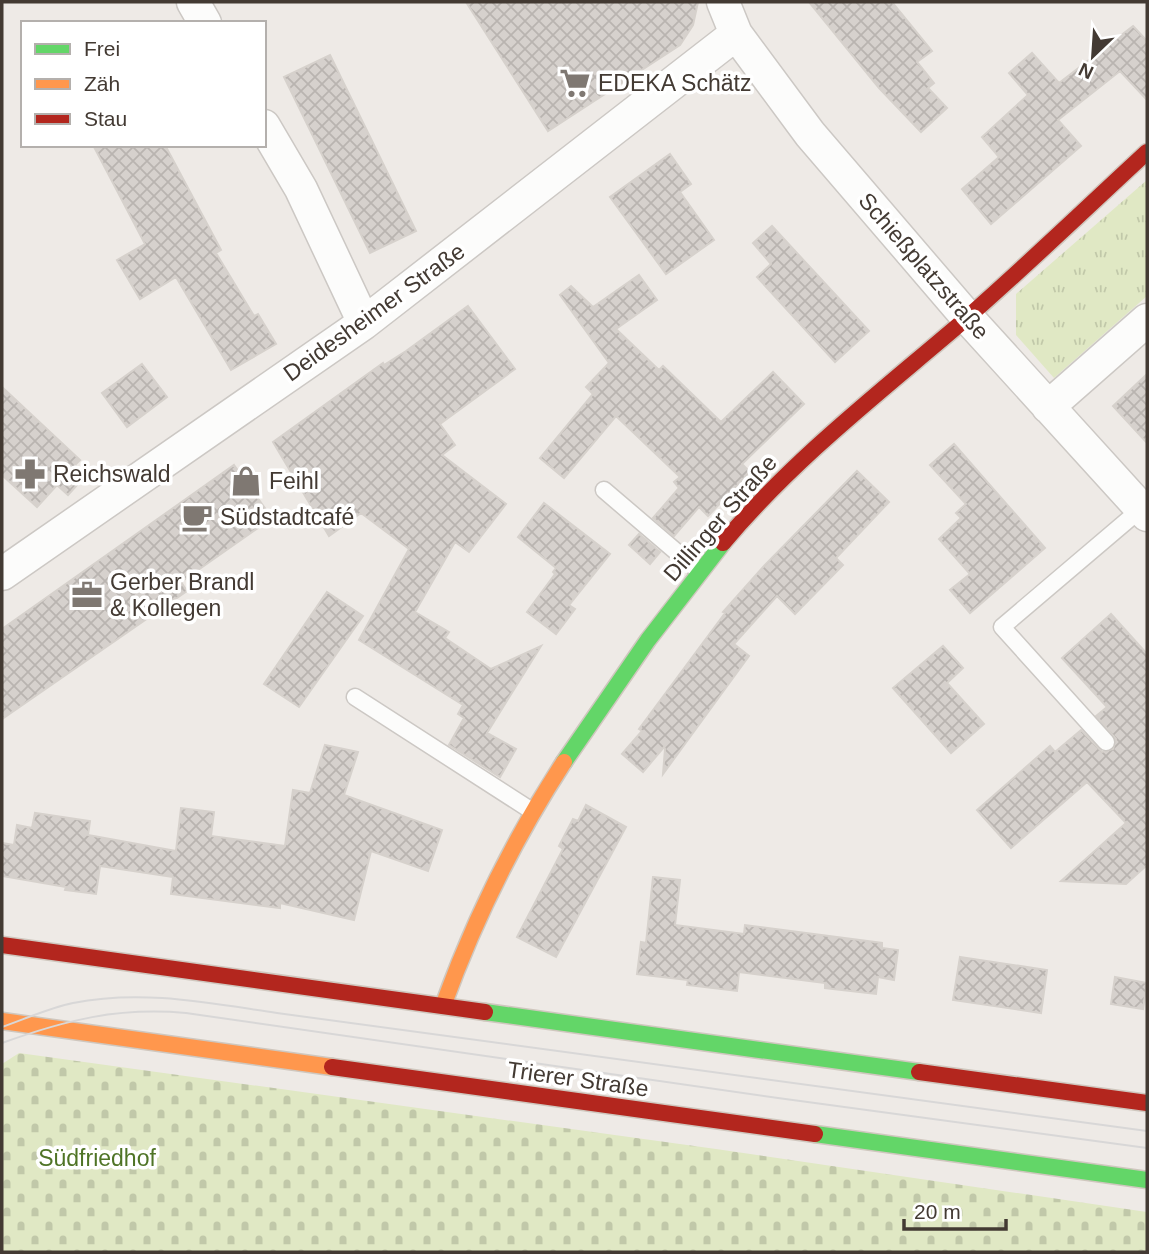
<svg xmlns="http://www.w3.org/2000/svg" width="1149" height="1254" font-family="Helvetica,sans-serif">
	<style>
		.grass { fill: url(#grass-tufts) }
		.cemetery { fill: url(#cemetery-stones) }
		.building { fill: url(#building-cross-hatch); stroke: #d6d1cc; stroke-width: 2 }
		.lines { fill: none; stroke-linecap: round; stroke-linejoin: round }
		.lane-casing { stroke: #ccc8c4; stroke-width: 19 }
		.street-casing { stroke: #ccc8c4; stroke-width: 35 }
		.fast-casing { stroke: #cfc7be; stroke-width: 19 }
		.slow-casing { stroke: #cfc7be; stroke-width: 19 }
		.jam-casing { stroke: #cfc7be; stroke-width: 19 }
		.lane { stroke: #fcfcfb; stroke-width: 16 }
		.street { stroke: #fcfcfb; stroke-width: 32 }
		.fast { stroke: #63d668; stroke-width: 16 }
		.slow { stroke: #ff974d; stroke-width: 16 }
		.jam { stroke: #b3261e; stroke-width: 16 }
		.tram { stroke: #d8d7d7; stroke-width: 2 }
		.labels { text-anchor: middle; stroke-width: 7; stroke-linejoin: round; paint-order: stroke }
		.poi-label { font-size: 23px; fill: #433a33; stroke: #fff; text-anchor: start }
		.street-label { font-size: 23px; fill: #433a33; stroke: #fff }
		.park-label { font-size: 23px; fill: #4f7426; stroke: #fff }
	</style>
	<defs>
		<pattern id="grass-tufts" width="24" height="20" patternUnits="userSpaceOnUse" patternTransform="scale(1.75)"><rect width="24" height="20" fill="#e0e8c4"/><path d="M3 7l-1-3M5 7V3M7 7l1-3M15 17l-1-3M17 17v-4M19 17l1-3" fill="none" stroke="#c1c8a9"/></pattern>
		<pattern id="cemetery-stones" width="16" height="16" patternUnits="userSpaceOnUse" patternTransform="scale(1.75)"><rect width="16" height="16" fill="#e0e8c4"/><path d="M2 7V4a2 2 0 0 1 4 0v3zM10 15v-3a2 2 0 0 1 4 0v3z" fill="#c1c8a9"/></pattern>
		<pattern id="building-cross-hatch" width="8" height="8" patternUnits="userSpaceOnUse" patternTransform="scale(1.75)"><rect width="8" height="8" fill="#d6d1cd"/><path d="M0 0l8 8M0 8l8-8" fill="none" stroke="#b9b4b0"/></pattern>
	</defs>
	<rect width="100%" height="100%" fill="#eeeae6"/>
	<path class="grass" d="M 1147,180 L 1147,296 L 1054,378 L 1016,335 L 1016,294 Z"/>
	<path class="cemetery" d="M 19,1053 L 716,1149 L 1147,1212 L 1147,1252 L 2,1252 L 2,1064 Z"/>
	<path class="building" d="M 466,2 L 698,2 L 693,25 L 680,45 L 548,131 Z
		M 809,2 L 892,2 L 932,51 L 917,62 L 934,83 L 928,88 L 947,108 L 921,132 L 879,88 Z
		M 1133,26 L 1147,41 L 1147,100 L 1120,71 L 1058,120 L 1081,146 L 991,224 L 962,189 L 999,157 L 982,137 L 1028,95 L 1009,73 L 1032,53 L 1059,83 Z
		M 330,55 L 416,231 L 370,253 L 284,77 Z
		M 93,145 L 165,145 L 221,250 L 216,253 L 254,316 L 258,314 L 276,344 L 231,370 L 176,277 L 140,299 L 117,260 L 145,244 Z
		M 670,154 L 691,184 L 680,192 L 714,240 L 666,274 L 610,197 Z
		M 772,226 L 869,331 L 835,362 L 757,277 L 771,264 L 753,243 Z
		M 639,275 L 657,300 L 616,329 L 659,370 L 663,366 L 721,422 L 773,372 L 804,404 L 742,464 L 750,472 L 708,516 L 699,507 L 674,536 L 653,518 L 679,488 L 674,482 L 680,477 L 616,416 L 564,478 L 540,458 L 593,394 L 586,387 L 609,363 L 560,295 L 571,286 L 593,307 Z
		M 468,306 L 515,369 L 440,424 L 455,445 L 442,455 L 506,504 L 469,552 L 455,542 L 415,612 L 449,632 L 445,638 L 491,669 L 541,646 L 487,733 L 516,749 L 500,777 L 449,745 L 464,718 L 458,714 L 463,705 L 359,640 L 409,549 L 361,513 L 329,536 L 273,442 L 383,363 L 384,365 L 406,351 Z
		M 142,364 L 167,397 L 127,427 L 102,393 Z
		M 1147,374 L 1147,443 L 1113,406 Z
		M 2,387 L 80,460 L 75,465 L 86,475 L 68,495 L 57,485 L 37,507 L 2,475 Z
		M 954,444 L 1045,548 L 970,613 L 950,590 L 970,574 L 939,539 L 961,518 L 956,513 L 966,504 L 930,465 Z
		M 234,465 L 272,518 L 181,582 L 187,591 L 2,719 L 2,629 Z
		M 857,471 L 889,502 L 836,558 L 843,565 L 795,614 L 777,596 L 734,644 L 749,656 L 663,774 L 665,749 L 664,747 L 643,772 L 622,754 L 642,731 L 639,729 L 725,613 L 723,612 L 764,566 Z
		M 544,503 L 610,554 L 569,605 L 575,609 L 556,634 L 527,612 L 555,574 L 553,572 L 556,568 L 518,537 Z
		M 639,534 L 660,552 L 650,564 L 629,545 Z
		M 327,592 L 363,616 L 299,707 L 264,684 Z
		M 1111,614 L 1147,654 L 1147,865 L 1126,884 L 1061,881 L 1126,823 L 1087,782 L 1011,848 L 977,810 L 1050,746 L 1055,752 L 1081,730 L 1102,752 L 1113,749 L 1116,739 L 1096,716 L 1107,707 L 1062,658 Z
		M 943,646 L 963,668 L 947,683 L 984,724 L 951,753 L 893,688 Z
		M 325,745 L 358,752 L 344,795 L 442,830 L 428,871 L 371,851 L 354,920 L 280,903 L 280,908 L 171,894 L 173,877 L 100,866 L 96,894 L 65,890 L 66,887 L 2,876 L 2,843 L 14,845 L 17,825 L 32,828 L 35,813 L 90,821 L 88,835 L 176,851 L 181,808 L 214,812 L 211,836 L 285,846 L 293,790 L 310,793 Z
		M 586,805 L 626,827 L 556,957 L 517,937 L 563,849 L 559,846 L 573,819 L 578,821 Z
		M 653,877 L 680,880 L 675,925 L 744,934 L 745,925 L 882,943 L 882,948 L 898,950 L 894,980 L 878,977 L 876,994 L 825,988 L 825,983 L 739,972 L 737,991 L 687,985 L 688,980 L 637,974 L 641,942 L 646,943 Z
		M 960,957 L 1047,970 L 1041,1013 L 953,1000 Z
		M 1115,977 L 1147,983 L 1143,1009 L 1111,1004 Z"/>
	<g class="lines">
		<g class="lane-casing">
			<path id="lane" d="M 604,490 L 700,572
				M 355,697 L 532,811
				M 1106,742 L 1002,627 L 1142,508"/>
		</g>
		<g class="street-casing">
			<path id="street" d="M 193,2 L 205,23
				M 723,2 L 736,34 L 810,134 L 967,317 L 1147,515
				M 264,126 L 301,189 L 364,323
				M 1048,407 L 1147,320
				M 2,574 L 364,323 L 736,34"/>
		</g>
		<g class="fast-casing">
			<path id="fast" d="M 564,762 L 648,640 L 723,543
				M 485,1012 L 919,1072
				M 815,1134 L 1147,1180"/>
		</g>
		<g class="slow-casing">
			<path id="slow" d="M 443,1006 C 474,920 514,839 564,762
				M 2,1021 L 332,1067"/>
		</g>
		<g class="jam-casing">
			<path id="jam" d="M 723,543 C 791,462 874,397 954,329 C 1020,272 1083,211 1147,152
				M 2,945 L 485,1012
				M 332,1067 L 815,1134
				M 919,1072 L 1147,1103"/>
		</g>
		<use href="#lane" class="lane"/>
		<use href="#street" class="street"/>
		<use href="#fast" class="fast"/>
		<use href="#slow" class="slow"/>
		<use href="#jam" class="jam"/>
		<path class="tram" d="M 2,1027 C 25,1019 49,1008 73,1003 C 142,989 209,1003 277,1013 L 1147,1131
			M 2,1043 C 66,1020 117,1007 186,1013 L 778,1098 L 1147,1148"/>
	</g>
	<defs>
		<g id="supermarket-bare" transform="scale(2.415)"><path d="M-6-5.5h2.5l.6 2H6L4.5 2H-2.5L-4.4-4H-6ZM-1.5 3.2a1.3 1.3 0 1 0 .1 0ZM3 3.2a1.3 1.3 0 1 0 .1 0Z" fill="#7f7872" stroke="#fff" stroke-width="2.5" paint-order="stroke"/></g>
		<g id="pharmacy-bare" transform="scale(2.415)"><path d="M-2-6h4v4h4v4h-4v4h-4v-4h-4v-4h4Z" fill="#7f7872" stroke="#fff" stroke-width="2.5" paint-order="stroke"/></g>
		<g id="shop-bare" transform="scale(2.415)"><path d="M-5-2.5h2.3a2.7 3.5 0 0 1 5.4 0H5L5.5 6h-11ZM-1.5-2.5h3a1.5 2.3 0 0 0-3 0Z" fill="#7f7872" stroke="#fff" stroke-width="2.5" paint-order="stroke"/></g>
		<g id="cafe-bare" transform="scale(2.415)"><path d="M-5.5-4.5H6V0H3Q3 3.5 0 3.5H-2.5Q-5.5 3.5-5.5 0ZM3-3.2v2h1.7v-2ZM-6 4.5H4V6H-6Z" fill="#7f7872" stroke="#fff" stroke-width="2.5" paint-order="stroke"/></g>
		<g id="office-bare" transform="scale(2.415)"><path d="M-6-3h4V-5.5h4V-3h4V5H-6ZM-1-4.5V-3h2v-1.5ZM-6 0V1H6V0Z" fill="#7f7872" stroke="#fff" stroke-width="2.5" paint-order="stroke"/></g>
	</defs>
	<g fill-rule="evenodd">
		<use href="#supermarket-bare" x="575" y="83"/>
		<use href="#pharmacy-bare" x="30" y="474"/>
		<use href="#shop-bare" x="246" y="481"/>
		<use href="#cafe-bare" x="197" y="517"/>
		<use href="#office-bare" x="87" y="595"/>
	</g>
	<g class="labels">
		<g class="poi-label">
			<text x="598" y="91">EDEKA Schätz</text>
			<text x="53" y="482">Reichswald</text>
			<text x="269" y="489">Feihl</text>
			<text x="220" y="525">Südstadtcafé</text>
			<text x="110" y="590">Gerber Brandl<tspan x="110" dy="26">&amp; Kollegen</tspan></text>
		</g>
		<g class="street-label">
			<text transform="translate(924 266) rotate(49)" y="8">Schießplatzstraße</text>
			<text transform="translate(374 312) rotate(-36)" y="8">Deidesheimer Straße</text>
			<text transform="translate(720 518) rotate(-49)" y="8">Dillinger Straße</text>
			<text transform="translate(578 1079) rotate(8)" y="8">Trierer Straße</text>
		</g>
		<g class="park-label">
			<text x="97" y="1166">Südfriedhof</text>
		</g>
	</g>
	<rect width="1149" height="1254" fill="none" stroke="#433a33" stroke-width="7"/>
	<rect x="21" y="21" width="245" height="126" fill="#ffffff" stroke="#b4b0ad" stroke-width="2"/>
	<rect x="35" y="44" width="35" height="10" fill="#63d668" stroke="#b4b0ad" stroke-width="2"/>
	<text x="84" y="56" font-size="21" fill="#433a33">Frei</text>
	<rect x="35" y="79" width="35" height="10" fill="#ff974d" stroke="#b4b0ad" stroke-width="2"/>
	<text x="84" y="91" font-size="21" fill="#433a33">Zäh</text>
	<rect x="35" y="114" width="35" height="10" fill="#b3261e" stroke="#b4b0ad" stroke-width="2"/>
	<text x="84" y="126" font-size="21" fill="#433a33">Stau</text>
	<g transform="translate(1093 56) rotate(205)" stroke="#ffffff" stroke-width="5" paint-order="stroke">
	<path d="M0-5L12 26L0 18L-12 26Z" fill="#433a33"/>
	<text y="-10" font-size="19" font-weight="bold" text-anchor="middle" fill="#433a33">N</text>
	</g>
	<path d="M904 1219v10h102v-10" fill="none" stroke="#433a33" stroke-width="3.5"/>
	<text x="914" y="1219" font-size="21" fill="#433a33" stroke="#ffffff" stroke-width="5" paint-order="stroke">20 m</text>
</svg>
